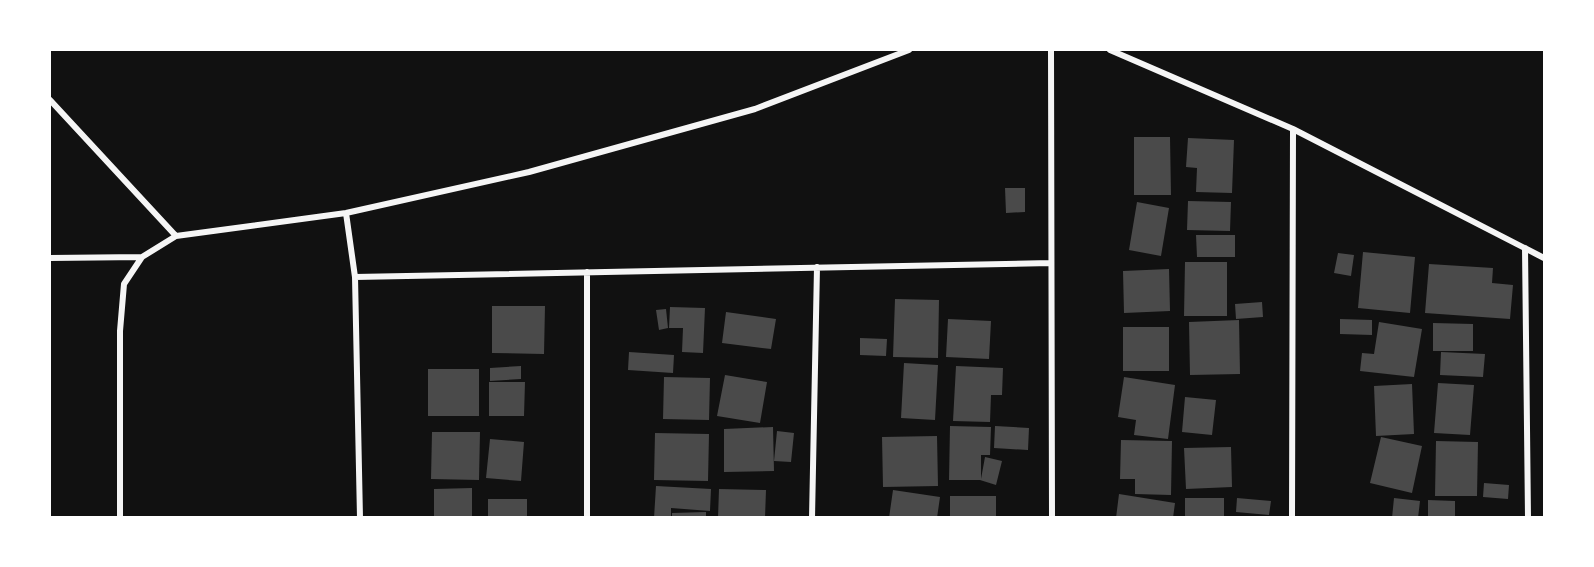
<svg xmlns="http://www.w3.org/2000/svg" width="1594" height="567" font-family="Jost,sans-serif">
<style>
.building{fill:#4a4a4a}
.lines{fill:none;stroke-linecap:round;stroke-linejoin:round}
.minor{stroke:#f5f5f5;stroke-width:6}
</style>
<rect width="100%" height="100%" fill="#111"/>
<path class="building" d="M1134,137h36l1,58h-37z
M1188,138l46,2 -2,53 -36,-1 1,-24 -11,-1z
M1005,188h20v24l-19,1z
M1188,201l43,1 -1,29 -43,-1z
M1137,202l32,6 -8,48 -32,-6z
M1196,235h39v22h-38z
M1363,252l52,5 -5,56 -52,-5z
M1338,253l16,2 -3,21 -17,-3z
M1185,262h42v54h-43z
M1429,264l64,4 -1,15 21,2 -3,34 -85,-6z
M1169,269l1,42 -46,2 -1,-42z
M895,299l44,1 -1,58 -45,-1z
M1262,302l1,15 -27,2 -1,-15z
M492,306h53l-1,48 -52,-1z
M670,307l35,1 -2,45 -21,-1 1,-24h-14z
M666,309l2,19 -9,2 -3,-20z
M726,312l50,7 -5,30 -49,-6z
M948,319l43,2 -2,38 -43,-2z
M1340,319l32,1v15l-32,-1z
M1239,320l1,54 -50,1 -1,-53z
M1379,322l43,7 -8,48 -54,-6 2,-18 12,1z
M1433,323l40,1v27h-40z
M1123,327h46v44h-46z
M860,338l27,1 -1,17 -26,-1z
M629,352l45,3 -1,18 -45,-3z
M1441,352l44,2 -2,23 -43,-2z
M904,363l34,2 -3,55 -34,-2z
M521,366v13l-31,2v-13z
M956,366l47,2 -1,27h-11l-1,27 -37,-1z
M428,369h51v47h-51z
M725,375l42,7 -7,41 -43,-7z
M664,377l46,1 -1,42 -46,-1z
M1124,377l51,8 -7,54 -34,-4 2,-15 -18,-3z
M489,382h36l-1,34h-35z
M1438,383l36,2 -4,50 -36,-2z
M1412,384l2,50 -38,2 -2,-50z
M1185,397l31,3 -4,35 -30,-3z
M950,426l41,1 -1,28h-9v24l4,-22 17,4 -6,24 -16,-5h-31z
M995,426l34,2 -1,22 -34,-2z
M773,427l1,44 -50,1v-43z
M777,431l17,2 -3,29 -17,-1z
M432,432h48l-1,48 -48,-1z
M655,433l54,1 -1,47 -54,-1z
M937,436l1,50 -55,1 -1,-50z
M1381,437l41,9 -10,47 -42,-10z
M490,439l34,3 -3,39 -35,-3z
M1121,440l51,1 -1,54 -36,-1v-15h-15z
M1436,441l42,1 -1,54h-42z
M1231,447l1,40 -46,2 -2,-41z
M1484,483l25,2 -1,14 -25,-2z
M656,486l55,3 -1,22 -39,-3v10h-17z
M472,488v30h-38v-29z
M719,489l47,1 -1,28h-47z
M893,490l47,7 -3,21h-48z
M1119,494l56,9 -2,15h-57z
M950,496h46v22h-46z
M1185,498h39v20h-39z
M1237,498l34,3 -2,14 -33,-3z
M1394,498l26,3 -2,17h-26z
M488,499h39v19h-39z
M1428,500l27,1v17h-27z
M706,512v6h-34v-5z"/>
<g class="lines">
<path class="minor" d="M1051,50l1,468
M1110,50l183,79 251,129
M50,100l126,136
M346,213l9,64 5,241
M1525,248l3,270
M50,258l92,-1
M587,272v246
M355,277l696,-14
M120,518v-187l4,-47 18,-27 34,-21 170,-23 183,-41 226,-63 154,-59
M812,518l5,-251
M1292,518l1,-389"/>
</g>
<rect width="1594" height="567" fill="none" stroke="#ffffff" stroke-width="102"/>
</svg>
